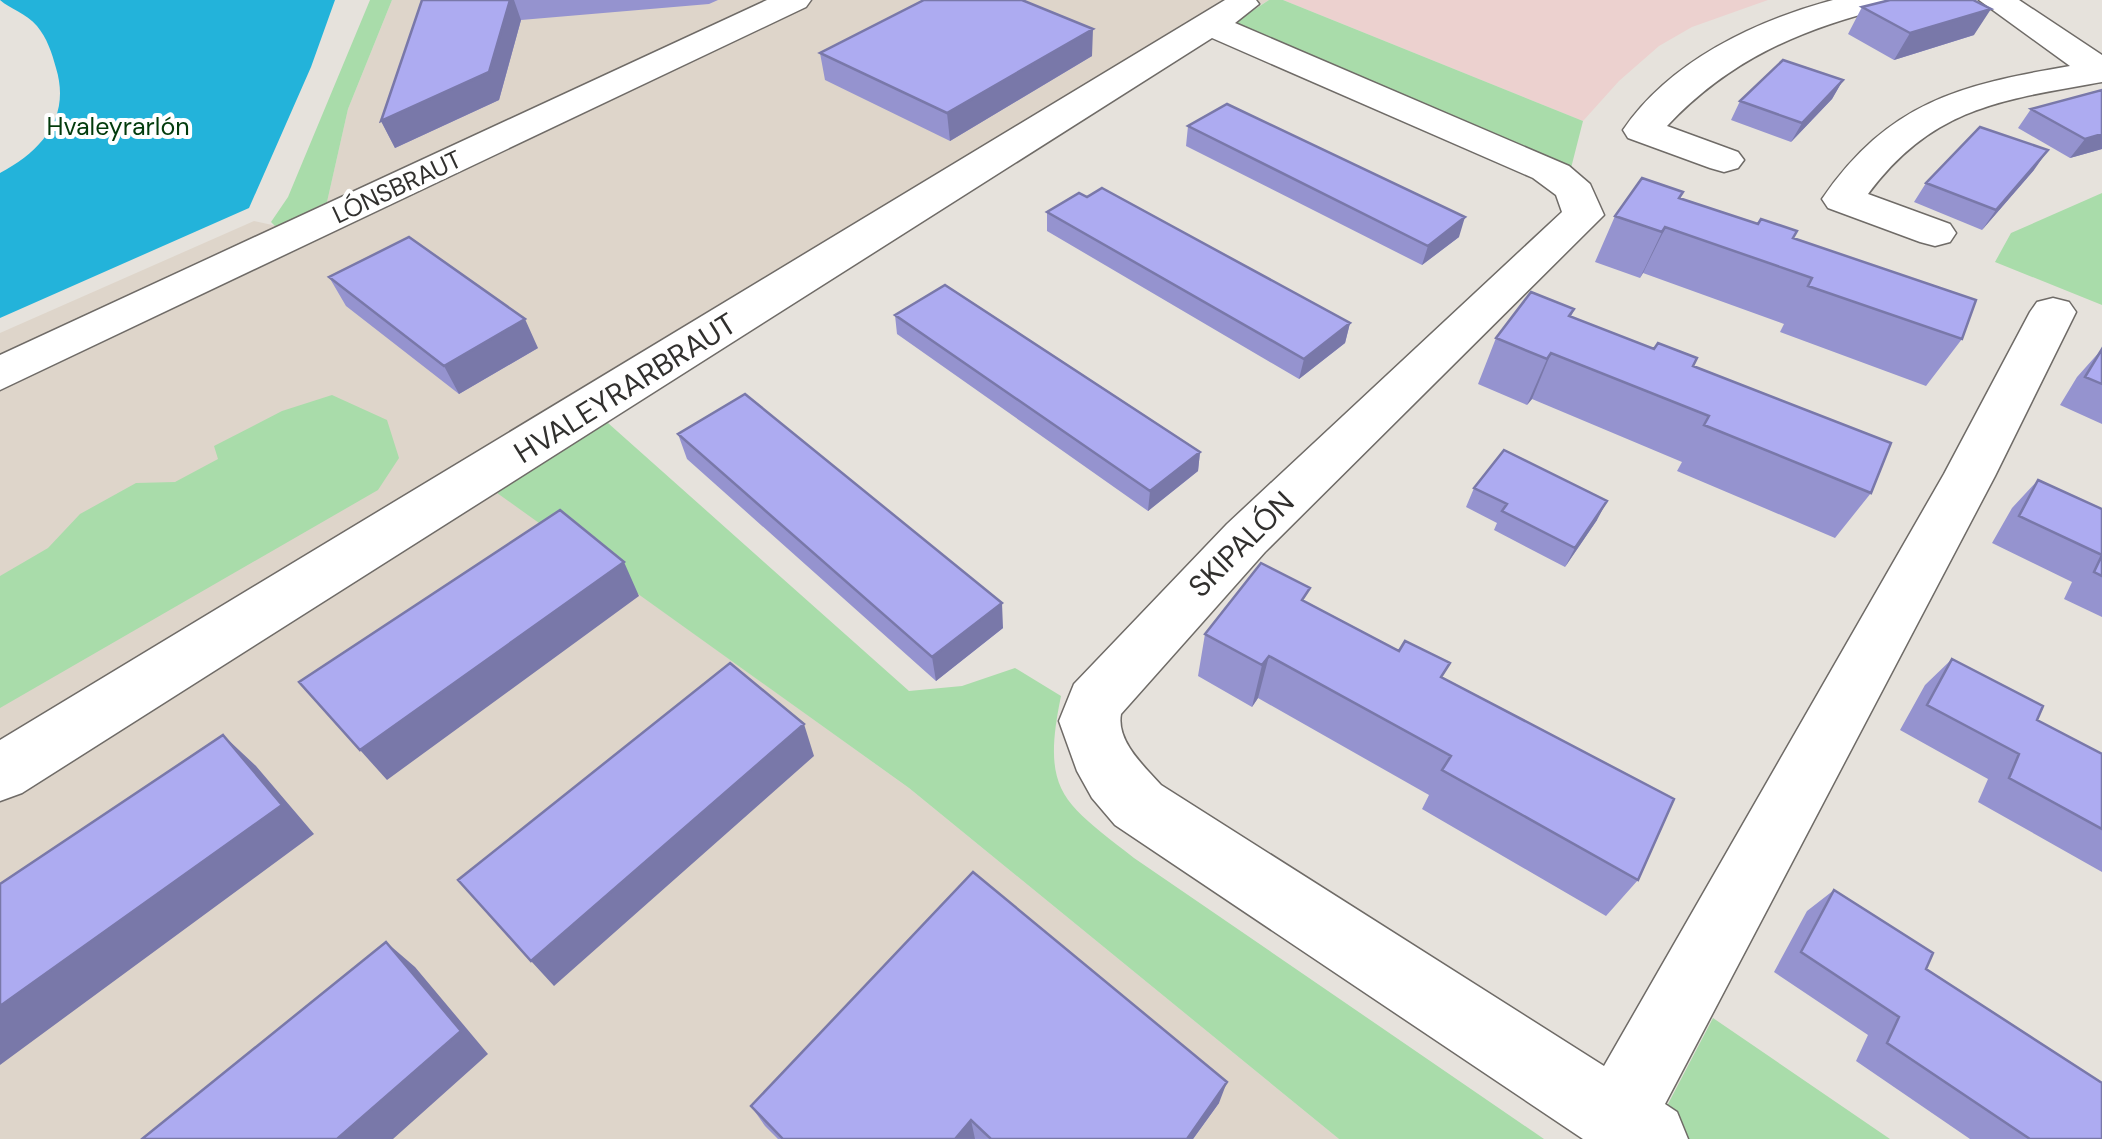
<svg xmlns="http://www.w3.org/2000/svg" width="2102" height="1139" font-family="'DM Sans',sans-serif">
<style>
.commercial{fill:#ecd1cf}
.built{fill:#ded5ca}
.green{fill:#a9dcaa}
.water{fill:#23b3da}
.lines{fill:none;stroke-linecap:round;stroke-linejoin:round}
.minor-casing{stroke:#6f6b67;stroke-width:3}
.minor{fill:#fff;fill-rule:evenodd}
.wall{fill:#9593cf}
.shaded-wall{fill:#7978a9}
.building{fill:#adabf1;stroke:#7978a9;stroke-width:2.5}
.labels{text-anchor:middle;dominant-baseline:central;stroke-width:8;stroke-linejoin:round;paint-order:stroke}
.far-park-label{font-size:25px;fill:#023b0c;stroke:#fff}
.far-street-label{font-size:25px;fill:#31302e;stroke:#fff}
.street-label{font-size:30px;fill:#31302e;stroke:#fff}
</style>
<rect width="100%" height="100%" fill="#e6e2dc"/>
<path class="commercial" d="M1283,0h485l-76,27 -33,19 -40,35 -36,40z"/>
<path class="built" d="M392,0h877l-796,475 436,313 430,351h-1339v-806l254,-112 23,5 50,-24 21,-93z"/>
<path class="green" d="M370,0h22l-44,109 -21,93 -51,25 -5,-5 17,-25z
M1269,0h14l300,121 -13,51 -353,-138z
M2102,193v112l-107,-43 16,-29z
M332,395l55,25 12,38 -21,32 -378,218v-132l48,-28 32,-34 56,-31 39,-1 43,-23 -4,-13 68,-35z
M590,407l319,284 53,-5 53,-18 46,28c-20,97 2,106 73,162l410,281h-205l-430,-351 -437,-313z
M1713,1018l177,121h-214l-19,-14z"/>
<path class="water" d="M0,0h335l-24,67 -62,141 -249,110v-145c42,-22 71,-56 56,-105 -4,-15 -9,-30 -19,-42 -11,-13 -27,-17 -37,-26z"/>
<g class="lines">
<defs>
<path id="minor" d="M767,0h44l-5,7 -806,383v-35z
M1225,0h31l3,4 -24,19 334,143 21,18 14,31 -339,337 -144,162c-5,27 23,52 40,71l443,281 340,-592 86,-162 7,-10 16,-4 16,4 7,10 -81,164 -330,628 12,8 11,27h-105l-468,-314 -23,-27 -15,-27 -18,-50 15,-37 153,-160 335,-312 -6,-17 -23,-17 -321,-140 -1190,755 -22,8v-61z
M1833,0h61l-5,7c-88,22 -159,52 -222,119l71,26 6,8 -6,8 -14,4 -14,-4 -82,-30 -5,-8c47,-69 132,-109 210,-130z
M1979,0h40l83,55v27c-101,18 -169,25 -234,112l82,30 6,9 -6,9 -15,4 -15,-4 -92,-34 -6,-9c67,-97 137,-114 248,-133z"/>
</defs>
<use href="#minor" class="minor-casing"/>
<use href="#minor" class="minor"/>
</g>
<path class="wall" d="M422,0h296l-9,4 -188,16 -22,80 -104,48 -14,-27z
M1862,7l112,28 -80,25 -46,-26z
M820,53l272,3 -142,85 -125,-61z
M1843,80l-11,19 -41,43 -60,-22 9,-19z
M2031,109l71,40 -32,9 -52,-30z
M1188,126l271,111 -37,28 -236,-119z
M2034,170l-52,60 -68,-28 12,-19z
M1683,192l-3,6 113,40 169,101 -36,47 -146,-54 4,-8 -141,-51 -3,5 -45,-16 20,-46z
M1047,212l303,111 -5,20 -46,36 -252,-148z
M329,277l209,71 -79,46 -113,-88z
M1574,309l-3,8 122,49 178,127 -36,45 -158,-67 5,-9 -150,-63 -5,6 -49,-21 18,-46z
M895,315l305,137 -2,19 -50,40 -251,-177z
M2102,349v75l-42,-19 17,-28z
M678,434l325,194 -67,53 -249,-222z
M2038,480l64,29v108l-38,-18 8,-17 -80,-39 20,-35z
M1474,488l123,32 -32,47 -71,-37 3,-7 -31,-16z
M1306,602l137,76 195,202 -32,36 -184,-107 7,-14 -171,-97 -6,9 -54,-31 7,-42z
M1952,659l85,61 65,34v118l-124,-70 10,-23 -88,-49 25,-45z
M1834,890l92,79 176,170h-132l-114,-78 12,-26 -94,-63 33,-61z
M1219,1103l-26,36h-415l-13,-13 -14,-20z"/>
<path class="shaded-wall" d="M510,0h4l7,20 -22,80 -104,48 -14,-27z
M1991,9l-17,26 -80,25 16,-27z
M1093,29l-1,27 -142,85 -3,-28z
M1843,80l-11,19 -41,43 11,-19z
M2102,134v15l-32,9 15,-19z
M2048,150l-14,20 -52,60 14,-20z
M1683,192l-40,81 -3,5 22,-46z
M1465,217l-6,20 -37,28 6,-19z
M525,319l13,29 -79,46 -15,-28z
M1350,323l-5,20 -46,36 5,-20z
M1551,353l-19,46 -5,6 20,-46z
M1200,452l-2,19 -50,40 2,-20z
M1607,501l-10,19 -32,47 10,-19z
M624,562l15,34 -252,184 -27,-30z
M1002,603l1,25 -67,53 -4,-24z
M1269,656l-11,42 -6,9 10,-42z
M804,724l10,32 -260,230 -23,-25z
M223,735l33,31 58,68 -314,231v-59z
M386,942l29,25 73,87 -95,85h-56z
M1227,1082l-8,21 -26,36h-6z
M971,1120l4,19h-20z"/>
<path class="building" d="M422,0h88l-21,72 -108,49z
M924,0h98l71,29 -146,84 -127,-60z
M1890,0h83l18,9 -81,24 -48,-26z
M1783,60l60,20 -41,43 -62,-22z
M2102,90v44l-17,5 -54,-30z
M1227,104l238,113 -37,29 -240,-120z
M1980,127l68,23 -52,60 -70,-27z
M1642,178l41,14 -4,6 79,26 3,-5 36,12 -4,7 183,62 -14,39 -154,-53 4,-8 -147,-51 -3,5 -47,-16z
M1102,188l248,135 -46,36 -257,-147 32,-19 8,4z
M409,237l116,82 -81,47 -115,-89z
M945,285l255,167 -50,39 -255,-176z
M1531,292l43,17 -5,7 85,33 4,-6 39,15 -4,8 198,77 -20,50 -167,-68 5,-9 -158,-63 -4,6 -51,-21z
M2102,349v35l-17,-7z
M745,394l257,209 -70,54 -254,-223z
M1504,450l103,51 -32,47 -73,-37 5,-7 -33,-16z
M2038,480l64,29v67l-8,-4 8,-17 -83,-39z
M560,510l64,52 -264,188 -61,-68z
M1261,563l49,25 -8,12 97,51 6,-10 45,22 -9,14 233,122 -36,81 -196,-110 9,-14 -182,-100 -7,9 -57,-31z
M1952,659l91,47 -6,14 65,34v75l-93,-51 10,-24 -92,-49z
M730,663l74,61 -273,237 -73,-81z
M223,735l59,70 -282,201v-122z
M973,872l254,210 -40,57h-196l-20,-19 -16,19h-172l-32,-33z
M1834,890l99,63 -7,16 176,114v56h-72l-143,-96 12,-26 -98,-65z
M386,942l75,89 -124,108h-195z"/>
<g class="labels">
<g class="far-park-label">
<text x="118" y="126">Hvaleyrarlón</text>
</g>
<g class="far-street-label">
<text transform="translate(397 187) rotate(-25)">LÓNSBRAUT</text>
</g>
<g class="street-label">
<text transform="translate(625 388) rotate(-32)">HVALEYRARBRAUT</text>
<text transform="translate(1241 544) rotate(-45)">SKIPALÓN</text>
</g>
</g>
</svg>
